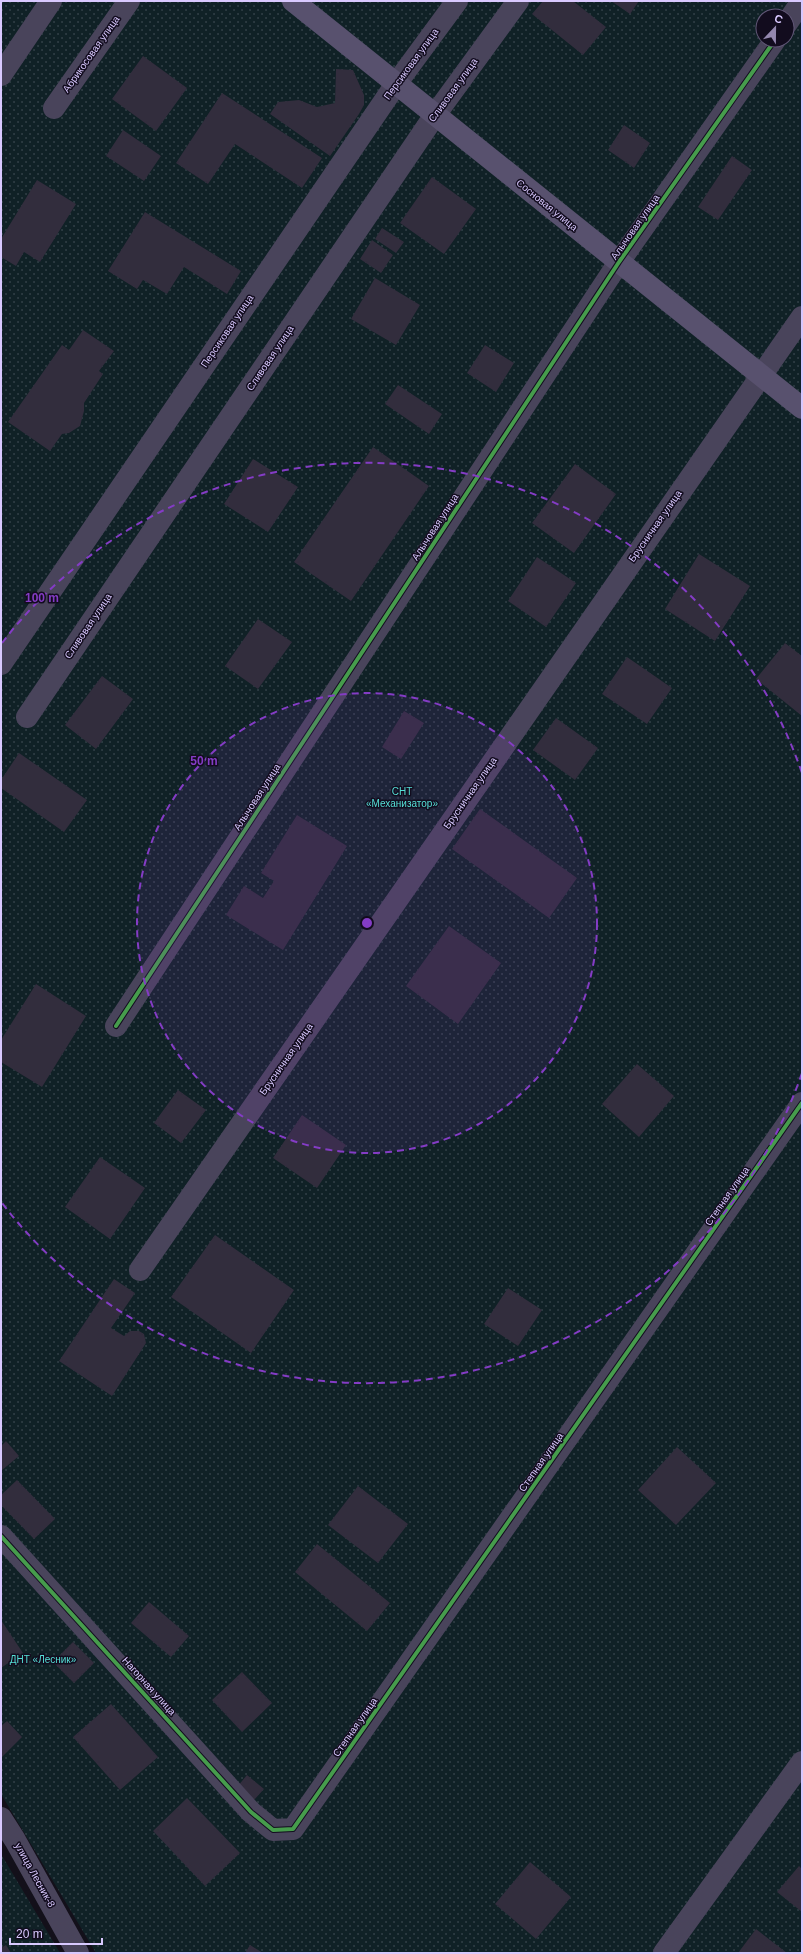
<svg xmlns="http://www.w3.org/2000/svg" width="803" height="1954" font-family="Arial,sans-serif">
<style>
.green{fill:url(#green-dots);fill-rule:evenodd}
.building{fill:#322d3d}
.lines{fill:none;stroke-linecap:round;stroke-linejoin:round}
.street{stroke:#49445b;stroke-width:22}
.secondary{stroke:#58516e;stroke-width:22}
.cycleway-casing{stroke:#120c1e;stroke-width:6}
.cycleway{stroke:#469c4c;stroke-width:4}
.ring{fill:none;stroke:#843cc5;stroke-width:2;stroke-dasharray:7 5}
.labels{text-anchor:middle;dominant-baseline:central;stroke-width:3;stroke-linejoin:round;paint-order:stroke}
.street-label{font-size:10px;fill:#d9c9ff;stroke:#120c1e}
.park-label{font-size:10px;fill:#55dfd6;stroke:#120c1e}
.centre{fill:#843cc5;stroke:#120c1e;stroke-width:2}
.ring-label{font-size:12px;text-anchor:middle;font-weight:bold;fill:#843cc5;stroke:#120c1e;stroke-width:3;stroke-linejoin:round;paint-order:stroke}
</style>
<defs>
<pattern id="green-dots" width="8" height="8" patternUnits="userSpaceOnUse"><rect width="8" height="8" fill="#102126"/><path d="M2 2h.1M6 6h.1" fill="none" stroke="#324047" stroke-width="1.8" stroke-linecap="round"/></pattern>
</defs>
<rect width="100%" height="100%" fill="#13101a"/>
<path class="green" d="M1,1h801v1952h-706l-95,-159zM763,16h24v24h-24z
M1,1854l59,99h-59z"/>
<path class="building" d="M543,1h30l33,26 -23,28 -51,-41z
M611,1h28l-9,13z
M143,56l44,32 -31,43 -44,-32z
M336,69l17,1 11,25v10l-5,9 -29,42 -60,-42 8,-12 21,-2 18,7 18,-4z
M222,93l100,65 -20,30 -67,-44 -27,40 -32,-21z
M624,125l26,18 -16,25 -26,-18z
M123,130l38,26 -17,25 -38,-25z
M732,156l20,14 -34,50 -20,-13z
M432,177l44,32 -32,45 -44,-31z
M37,180l39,24 -36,58 -16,-10 -8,14 -15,-9v-18z
M145,212l96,59 -14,23 -43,-27 -17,27 -24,-14 -6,9 -29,-18z
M382,228l22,14 -8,11 -21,-14z
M372,240l21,15 -12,18 -21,-14z
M375,278l45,27 -24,40 -45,-26z
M83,330l31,21 -15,20 4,3 -19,29v8l-4,15 -11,7 -7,1 -12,17 -42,-29 54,-77 7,5z
M485,345l29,18 -18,29 -29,-19z
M398,385l44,29 -13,20 -44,-30z
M373,447l56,39 -78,115 -57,-39z
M253,459l45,28 -30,45 -44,-28z
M575,464l41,30 -42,59 -42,-30z
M699,554l51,32 -35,55 -50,-32z
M537,557l39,26 -30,44 -38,-26z
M258,619l34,23 -34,47 -33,-23z
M785,643l17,13v60l-46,-37z
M627,657l45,31 -25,36 -45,-30z
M102,676l31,23 -37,50 -31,-24z
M404,711l20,12 -23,36 -19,-12z
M556,718l42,30 -23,32 -42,-30z
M19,753l68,47 -23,32 -63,-44v-8z
M480,809l97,69 -28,40 -97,-69z
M297,815l50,31 -64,104 -57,-35 18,-29 19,12 11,-17 -13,-8z
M449,926l52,37 -43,61 -52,-38z
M36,984l50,32 -44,71 -41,-25v-22z
M637,1064l37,32 -35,41 -37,-33z
M178,1090l28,20 -25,33 -27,-20z
M302,1115l44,30 -29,43 -44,-30z
M100,1157l45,31 -35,51 -45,-32z
M215,1235l79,55 -43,63 -80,-56z
M114,1279l21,14 -24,35 13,8 6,-5h9l5,3 2,9 -34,53 -53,-35z
M508,1288l34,22 -24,36 -34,-22z
M6,1441l13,15 -18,15v-25z
M677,1447l39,36 -40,42 -38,-35z
M17,1480l38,39 -21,20 -33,-34v-10z
M358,1486l50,38 -30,39 -50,-38z
M317,1544l73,59 -23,28 -72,-59z
M149,1602l40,34 -18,21 -40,-34z
M1,1620l22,33 -22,15z
M73,1642l21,21 -20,20 -21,-21z
M242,1672l30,31 -30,29 -30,-32z
M111,1704l47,53 -38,33 -47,-53z
M7,1721l15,16 -21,21v-32z
M247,1775l17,14 -11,12 -16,-14z
M187,1798l53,55 -35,33 -52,-55z
M530,1862l41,35 -35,42 -41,-35z
M799,1866l3,3v43l-25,-20z
M756,1929l31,24h-49z
M6,1945l5,8h-10v-5z
M250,1945l13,8h-18z"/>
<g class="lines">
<path class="street" d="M787,23l15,-22
M1,75l50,-74
M54,108l75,-107
M1,664l395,-580 61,-83
M27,717l408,-602 83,-114
M116,1026l503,-764 156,-222
M140,1270l662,-953
M1,1536l250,276 22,18 20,-1 509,-726
M1,1818l14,22 63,113
M664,1953l138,-191"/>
<path class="secondary" d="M293,1l509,407"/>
<defs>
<path id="cycleway" d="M116,1026l503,-764 156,-222
M1,1536l250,276 22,18 20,-1 509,-726"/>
</defs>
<use href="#cycleway" class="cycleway-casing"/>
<use href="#cycleway" class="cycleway"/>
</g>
<circle cx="367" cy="923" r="230" fill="#843cc5" fill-opacity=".12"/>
<g class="ring">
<circle cx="367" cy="923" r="230"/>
<path d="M802 1073A460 460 0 0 1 2 1203M2 643A460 460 0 0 1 802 773"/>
</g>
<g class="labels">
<g class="street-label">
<text transform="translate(91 54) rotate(-55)">Абрикосовая улица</text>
<text transform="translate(411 64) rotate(-54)">Персиковая улица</text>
<text transform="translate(453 90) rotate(-54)">Сливовая улица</text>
<text transform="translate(547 205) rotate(39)">Сосновая улица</text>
<text transform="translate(635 227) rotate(-55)">Алычовая улица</text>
<text transform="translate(227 331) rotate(-56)">Персиковая улица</text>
<text transform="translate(270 358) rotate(-56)">Сливовая улица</text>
<text transform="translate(655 526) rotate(-55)">Брусничная улица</text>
<text transform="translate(435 527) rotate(-57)">Алычовая улица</text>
<text transform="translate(88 626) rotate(-56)">Сливовая улица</text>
<text transform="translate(470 793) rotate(-55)">Брусничная улица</text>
<text transform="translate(257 797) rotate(-57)">Алычовая улица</text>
<text transform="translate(286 1059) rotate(-55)">Брусничная улица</text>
<text transform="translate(727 1196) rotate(-55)">Степная улица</text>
<text transform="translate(541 1462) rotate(-55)">Степная улица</text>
<text transform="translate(149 1686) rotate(48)">Нагорная улица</text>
<text transform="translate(355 1727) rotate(-55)">Степная улица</text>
<text transform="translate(35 1875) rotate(61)">улица Лесник-8</text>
</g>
<g class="park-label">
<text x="402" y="791">СНТ<tspan x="402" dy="12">«Механизатор»</tspan></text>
<text x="43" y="1659">ДНТ «Лесник»</text>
</g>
</g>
<circle cx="367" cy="923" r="6" class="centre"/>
<g class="ring-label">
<text x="42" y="602">100 m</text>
<text x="204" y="765">50 m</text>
</g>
<rect width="803" height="1954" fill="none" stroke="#d9c9ff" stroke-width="4"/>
<g transform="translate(775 28) rotate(22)"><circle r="19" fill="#120c1e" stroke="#625878"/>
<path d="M0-3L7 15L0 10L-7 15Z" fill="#9488af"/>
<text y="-6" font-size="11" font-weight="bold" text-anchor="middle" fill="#d9c9ff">С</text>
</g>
<path d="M10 1938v6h92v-6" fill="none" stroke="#d9c9ff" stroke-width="2"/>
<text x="16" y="1938" font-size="12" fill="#d9c9ff" stroke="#120c1e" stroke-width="3" paint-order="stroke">20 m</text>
</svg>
